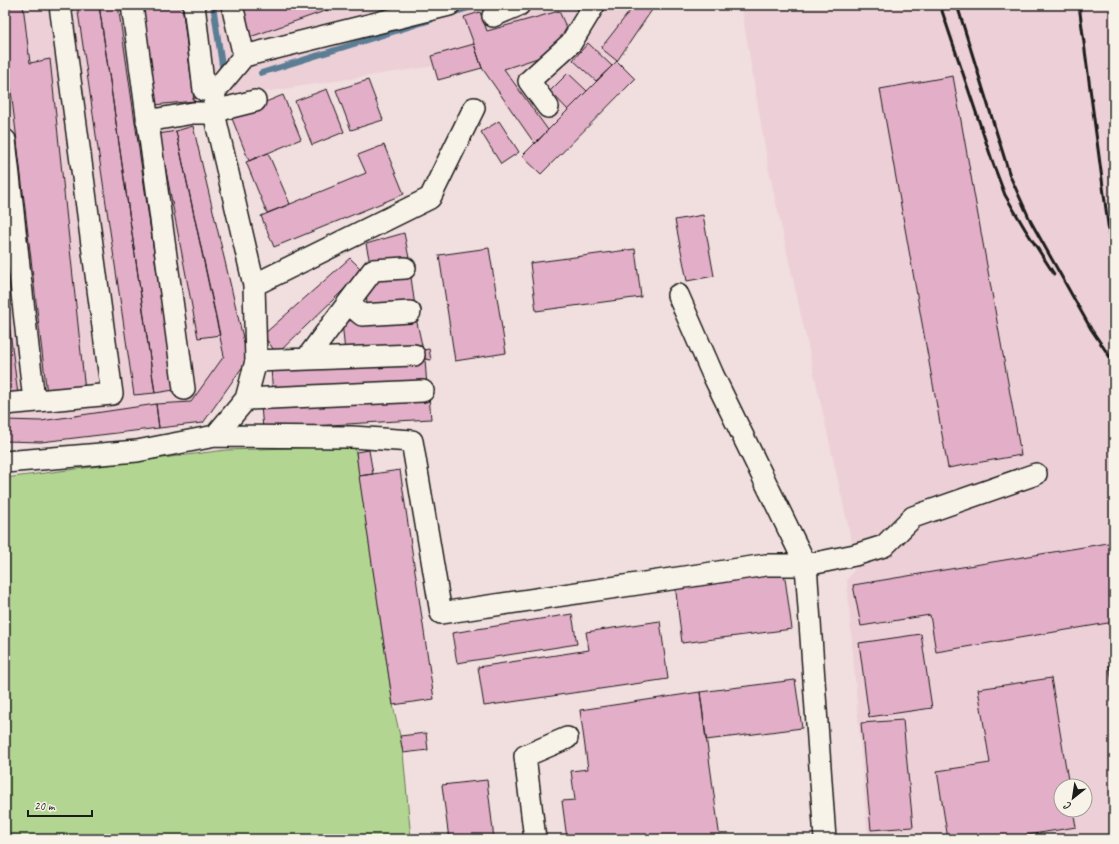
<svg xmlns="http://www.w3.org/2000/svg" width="1119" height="844" font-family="Caveat,sans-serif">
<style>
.built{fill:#edd0d7;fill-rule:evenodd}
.green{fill:#b2d691;stroke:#677956}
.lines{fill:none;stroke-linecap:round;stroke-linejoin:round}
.stream{stroke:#5c7e95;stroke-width:6}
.building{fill:#e3aec7;stroke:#1c1c1c}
.minor-casing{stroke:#1c1c1c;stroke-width:24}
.minor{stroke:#f7f3e8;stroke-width:21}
.rail{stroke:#1c1c1c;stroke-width:3}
</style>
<rect width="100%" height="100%" fill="#f1dede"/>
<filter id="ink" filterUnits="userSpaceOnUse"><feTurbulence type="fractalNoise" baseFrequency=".025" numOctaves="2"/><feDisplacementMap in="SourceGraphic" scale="8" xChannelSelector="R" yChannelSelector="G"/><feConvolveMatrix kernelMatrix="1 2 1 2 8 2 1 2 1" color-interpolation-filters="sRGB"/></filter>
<g filter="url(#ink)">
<path class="built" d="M5,5h649v2l-37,54 -82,83 -53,-76 -8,-24 -43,13 3,9 -210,32 -31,16v12l55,233 -45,64 -162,19 -36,-1z
M741,5h373v834h-246l-21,-259 10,-14 -88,-395zM1061,786h24v24h-24z"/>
<path class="green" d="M355,446l38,259 7,31 3,17 8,86h-406v-361l221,-28z"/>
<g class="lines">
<path class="stream" d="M213,5l10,67
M449,14l30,-9
M261,73l170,-53"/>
</g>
<path class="building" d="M5,5h18l7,58 20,-4 35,332 -38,3 -42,-354z
M77,5h22l56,388 -21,2z
M99,5h19l56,385 -19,3z
M142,5h40l12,96 -40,4z
M238,5h104l-92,32z
M633,5h21v2l-37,54 -16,-13 32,-41z
M559,11l8,18 -14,24 -49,16 44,61 -13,14 -53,-76 -8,-24 -10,-27 16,-5 7,19z
M588,43l24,23 -16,15 -23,-21z
M474,44l8,24 -44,12 -7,-24z
M617,61l18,18 -94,95 -19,-18z
M568,73l19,18 -19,19 -18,-19z
M953,76l68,379 -73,13 -68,-379z
M368,80l15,40 -32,10 -15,-40z
M327,89l17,43 -32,13 -17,-44z
M283,95l18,44 -52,22 -18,-45z
M193,98h12l1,7h-12z
M499,121l20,31 -18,12 -20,-32z
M193,126l55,233 -45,64 -44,5 -3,-24 35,-2 33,-46 -48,-225z
M176,131l44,204 -22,3 -39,-204z
M384,145l20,49 -130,53 -13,-31 105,-43 -8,-18z
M268,153l22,51 -23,9 -21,-51z
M703,215l11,61 -27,5 -12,-61z
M404,233l5,25 -39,5 -4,-19z
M489,248l17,105 -51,8 -16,-106z
M635,249l6,48 -105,14 -6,-48z
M350,258l13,13 -86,83 -14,-19z
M411,277l4,30 -48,1 -1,-26z
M5,291l13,104 -13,1z
M416,318l7,32 -78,3 -3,-32z
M429,349l2,11 -6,-1 -2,-9z
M425,359l2,28 -154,9 -2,-28z
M429,396l2,23 -168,10 -2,-23z
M156,404l3,24 -118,14 -36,-1v-21l36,1z
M369,450l4,24 -14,2 -3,-24z
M400,470l34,229 -41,6 -34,-229z
M1114,542v80l-178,30 -6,-37 -69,11 -8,-41z
M784,571l8,58 -110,14 -7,-59z
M572,614l5,30 -120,19 -5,-30z
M660,621l8,58 -184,27 -6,-39 111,-17 -3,-18z
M921,634l11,74 -63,9 -10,-74z
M1114,665v25l-5,-24z
M1051,678l18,108h-8v24h12l3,17 -73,12h-55l-11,-68 53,-8 -12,-74z
M795,680l7,48 -96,12 -6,-48z
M700,692l20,147h-153l-5,-38 13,-1 -4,-29 17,-2 -8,-59z
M903,720l10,107 -42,3 -10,-107z
M426,733l2,17 -25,3 -3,-17z
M487,780l7,59h-45l-7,-54z"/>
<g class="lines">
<defs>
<path id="minor" d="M132,5l52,384
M194,5l10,85 11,1
M493,16l26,-11
M244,56l205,-51
M548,107l-19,-26 42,-38 23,-38
M147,121l46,-8h21l13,-5 28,-7
M5,140l29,261
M254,285l176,-87 44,-90
M678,295l35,80 93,190 19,274
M348,303l25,-33 32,-2
M307,358l41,-55 14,12 48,-3
M256,361l158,-6
M246,399l177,-8
M5,404l107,-10 -52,-389
M215,436l31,-37 10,-38 -2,-76 -40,-172 1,-22 29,-35 -12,-51
M5,462l132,-11 78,-15 137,1 60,4 29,172 325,-48h40l49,-10 29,-9 29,-29 123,-43
M535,839l-10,-83 42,-18"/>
</defs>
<use href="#minor" class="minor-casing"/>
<use href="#minor" class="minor"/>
<path class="rail" d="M940,5l54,161 11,29 20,34 29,45
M957,5l53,171 21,46 60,107 23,34
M1079,5l35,265"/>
</g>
</g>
<rect width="1119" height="844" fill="none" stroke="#f7f3e8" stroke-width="20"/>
<rect x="10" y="10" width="1099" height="824" fill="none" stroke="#1c1c1c" stroke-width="1.5" filter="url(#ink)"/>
<g transform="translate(1073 798) rotate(210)"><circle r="19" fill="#f7f3e8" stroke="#9f9d96"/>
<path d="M0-3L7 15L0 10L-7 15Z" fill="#1c1c1c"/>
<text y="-6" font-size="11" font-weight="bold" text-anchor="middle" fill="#1c1c1c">С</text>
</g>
<path d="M28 810v6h64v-6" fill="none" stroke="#1c1c1c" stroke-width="2"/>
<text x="34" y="810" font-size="12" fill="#1c1c1c" stroke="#f7f3e8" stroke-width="3" paint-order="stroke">20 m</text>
</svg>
